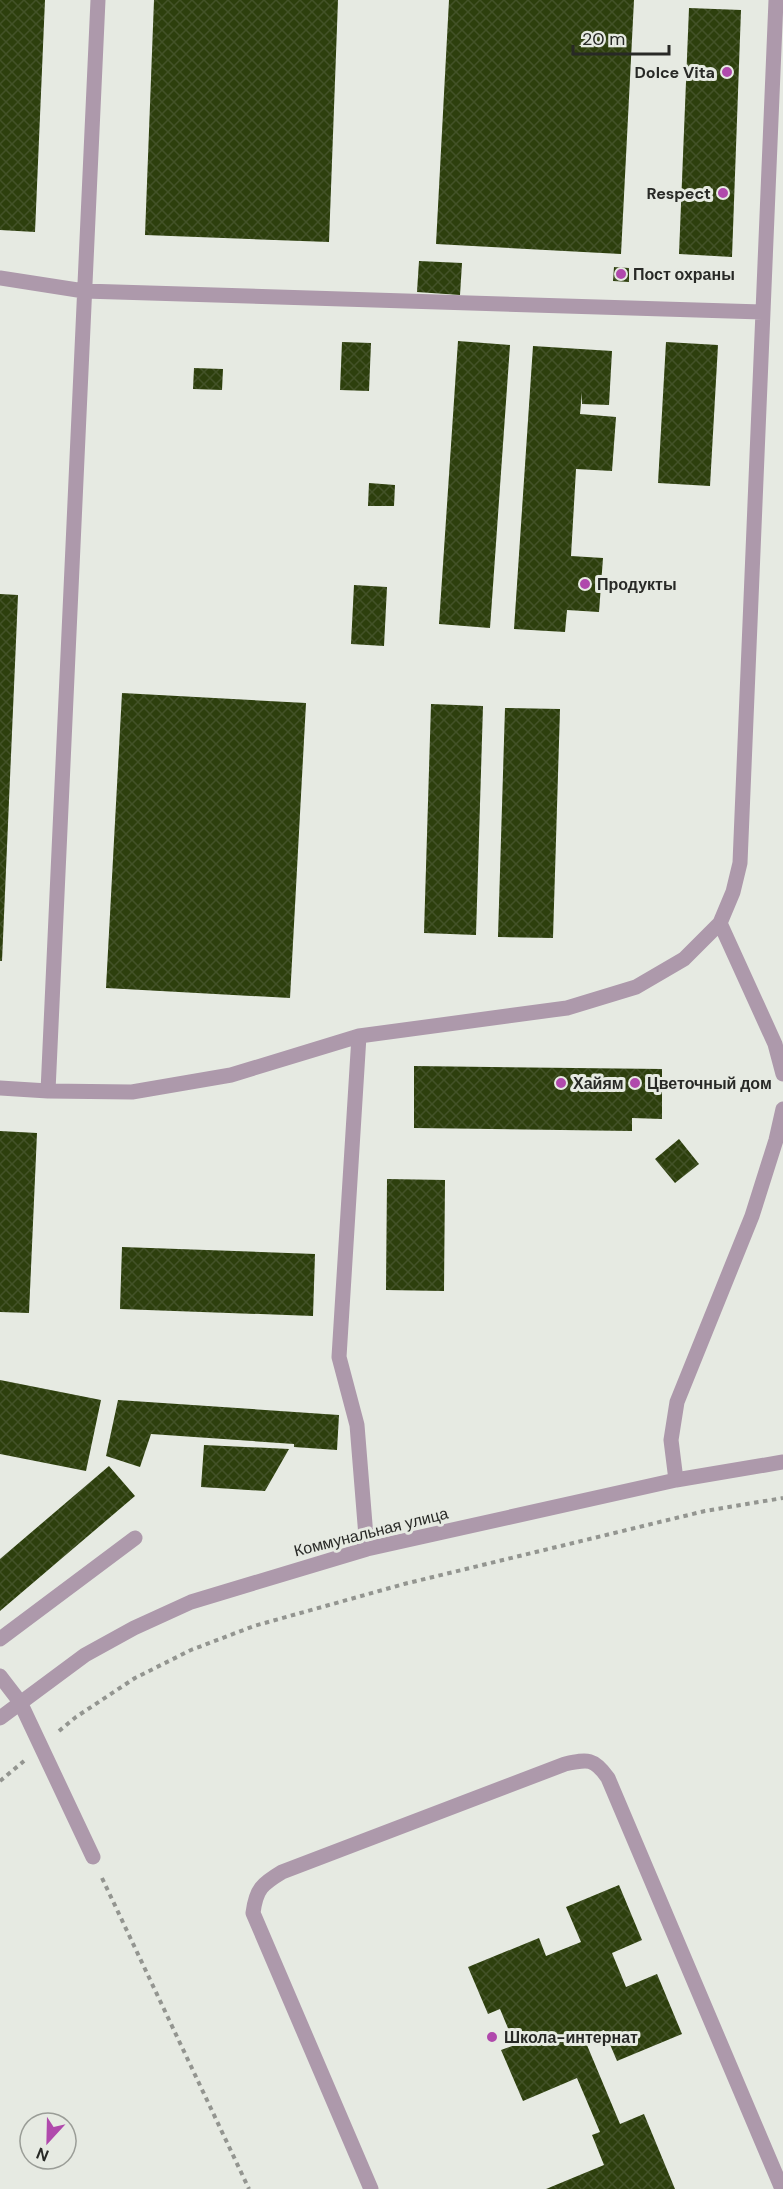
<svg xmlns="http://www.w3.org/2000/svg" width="783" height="2189" font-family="'DM Sans',sans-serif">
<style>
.building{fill:url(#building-cross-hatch)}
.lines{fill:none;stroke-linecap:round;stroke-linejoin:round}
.path{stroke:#939590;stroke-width:4;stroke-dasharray:4.5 4.5;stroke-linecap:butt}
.minor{stroke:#ad99ab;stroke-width:15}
.poi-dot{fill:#b049ac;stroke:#e6eae2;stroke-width:2}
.labels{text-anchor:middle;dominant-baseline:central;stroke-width:6;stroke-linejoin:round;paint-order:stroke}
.poi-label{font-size:16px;font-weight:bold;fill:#282926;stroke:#e6eae2;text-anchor:start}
.street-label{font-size:16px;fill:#282926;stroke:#e6eae2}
</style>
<defs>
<pattern id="building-cross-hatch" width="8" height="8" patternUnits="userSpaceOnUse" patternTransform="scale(1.5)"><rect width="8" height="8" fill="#2d3f0d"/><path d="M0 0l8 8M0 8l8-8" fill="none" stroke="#435228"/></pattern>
</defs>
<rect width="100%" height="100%" fill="#e6eae2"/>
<path class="building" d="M0,0h45l-10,232 -35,-2z
M154,0h184l-9,242 -184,-7z
M449,0h185l-13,254 -185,-10z
M689,8l52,2 -9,247 -53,-3z
M419,261l43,2 -2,32 -43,-3z
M614,267l15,1v14l-16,-1z
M458,341l52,4 -20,283 -51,-4z
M342,342l29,1 -2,48 -29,-1z
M666,342l52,3 -8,141 -52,-3z
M533,346l79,5 -3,54 -27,-1v-12l-2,22 36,3 -4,54 -36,-2 -5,87 32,2 -4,54 -32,-2 -2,22 -51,-3z
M194,368l29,1 -1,21 -29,-1z
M369,483l26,2 -1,21h-26z
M354,585l33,2 -3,59 -33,-2z
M0,594l18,1 -16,366h-2z
M122,693l184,10 -16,295 -184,-10z
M431,704l52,2 -7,229 -52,-2z
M505,708l55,1 -7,229 -55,-1z
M414,1066l248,3v50l-30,-1v13l-218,-3z
M0,1131l37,2 -8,180 -29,-1z
M679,1139l20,25 -24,19 -20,-24z
M387,1179l58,1 -1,111 -58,-1z
M122,1247l193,7 -2,62 -193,-7z
M0,1380l101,20 -15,71 -86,-17z
M118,1400l221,15 -2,35 -43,-3v-3l-143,-10 -11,33 -34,-11z
M204,1445l85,4 -24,42 -64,-4z
M109,1466l26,30 -135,115v-52z
M619,1885l23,55 -30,13 14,34 31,-13 25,60 -65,27 -13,-31 -20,8 36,86 24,-10 31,75h-129l58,-24 -12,-30 8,-3 -23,-54 -54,23 -22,-51 14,-5 -15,-36 -12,5 -20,-47 71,-29 7,18 35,-14 -15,-35z"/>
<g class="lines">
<path class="path" d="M59,1731l17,-14 59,-39 56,-28 63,-24 150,-42 301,-73 78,-13
M0,1781l24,-20
M102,1878l147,311"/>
<path class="minor" d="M98,0l-50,1091 84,1 99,-17 128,-39 208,-28 69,-21 48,-28 36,-36 13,-31 7,-29 36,-863
M0,278l84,13 678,21
M720,923l55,121 8,30
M359,1036l-20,321 18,68 10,124
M0,1088l48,3
M676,1480l-5,-40 6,-38 75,-186 24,-76 7,-31
M0,1639l135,-101
M0,1676l20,26 73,155
M0,1718l85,-63 49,-27 57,-26 176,-53 309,-69 107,-18
M371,2189l-118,-276c3,-24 9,-29 29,-41l283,-108c23,-5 29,-6 43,14l174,411"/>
</g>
<g class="poi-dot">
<circle cx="727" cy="72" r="6"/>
<circle cx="723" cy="193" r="6"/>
<circle cx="621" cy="274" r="6"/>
<circle cx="585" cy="584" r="6"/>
<circle cx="561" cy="1083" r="6"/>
<circle cx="635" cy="1083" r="6"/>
<circle cx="492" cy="2037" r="6"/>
</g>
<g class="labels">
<g class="poi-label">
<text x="715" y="72" text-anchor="end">Dolce Vita</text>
<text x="711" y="193" text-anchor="end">Respect</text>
<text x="633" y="274">Пост охраны</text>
<text x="597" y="584">Продукты</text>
<text x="573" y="1083">Хайям</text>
<text x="647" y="1083">Цветочный дом</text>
<text x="504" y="2037">Школа-интернат</text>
</g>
<g class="street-label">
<text transform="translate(371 1532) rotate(-14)">Коммунальная улица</text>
</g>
</g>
<g transform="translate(48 2141) rotate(202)"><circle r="28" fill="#e6eae2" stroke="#9a9d97" stroke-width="1.5"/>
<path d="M0-4.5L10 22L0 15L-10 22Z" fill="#b049ac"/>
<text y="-9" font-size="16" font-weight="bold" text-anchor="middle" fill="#282926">N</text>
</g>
<path d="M573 45v9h96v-9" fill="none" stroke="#282926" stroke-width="3"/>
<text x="582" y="45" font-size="18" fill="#282926" stroke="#e6eae2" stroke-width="4.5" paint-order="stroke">20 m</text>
</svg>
